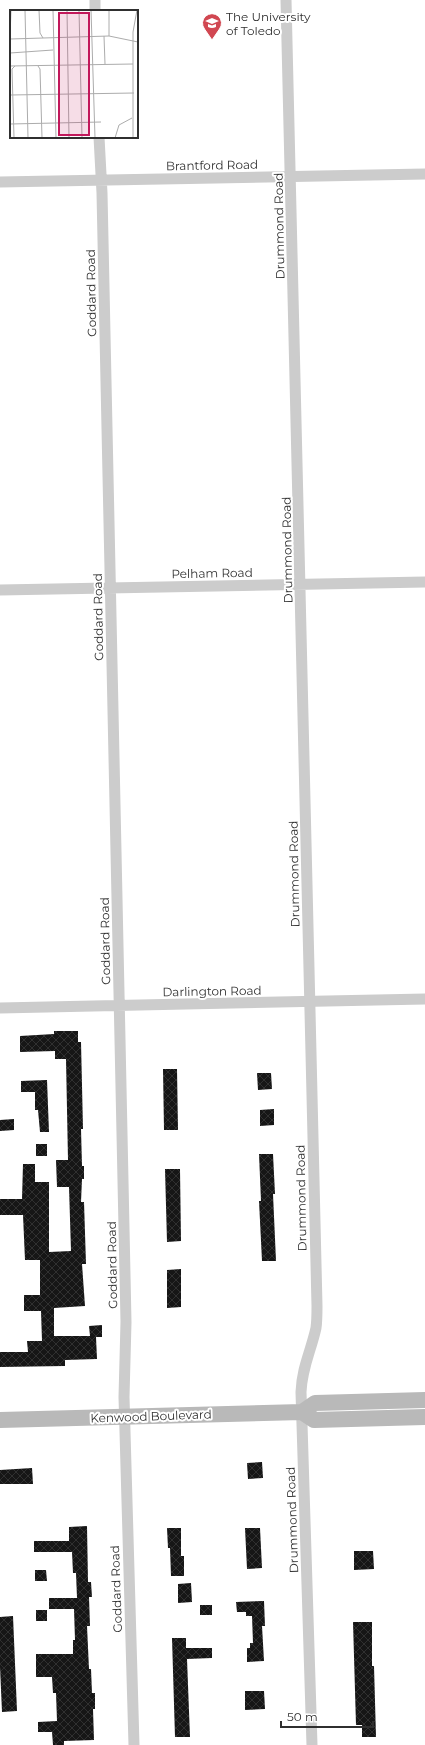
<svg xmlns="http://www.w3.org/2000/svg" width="425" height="1745" font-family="Montserrat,sans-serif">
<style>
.building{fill:url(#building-cross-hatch)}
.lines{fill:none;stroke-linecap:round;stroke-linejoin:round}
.street{stroke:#ccc;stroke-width:11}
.secondary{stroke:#b9b9b9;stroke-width:16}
.labels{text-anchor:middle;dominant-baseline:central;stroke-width:4;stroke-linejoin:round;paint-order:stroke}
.poi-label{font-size:12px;fill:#2f2f2f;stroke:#fff;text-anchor:start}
.street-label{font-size:12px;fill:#2f2f2f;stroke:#fff}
.inset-road{fill:none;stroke:#acacac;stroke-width:1}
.view{fill:#c2185b;fill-opacity:0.15;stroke:#c2185b;stroke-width:2}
.inset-edge{fill:none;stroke:#2f2f2f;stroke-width:2}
</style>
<defs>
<pattern id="building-cross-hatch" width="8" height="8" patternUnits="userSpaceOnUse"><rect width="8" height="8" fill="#161616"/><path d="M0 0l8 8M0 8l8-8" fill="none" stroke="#303030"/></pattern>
</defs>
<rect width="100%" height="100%" fill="#fff"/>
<path class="building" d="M54,1031h24v11h3l2,87h-2l1,37h2v13h-2l-1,23h3l2,62h-4l3,42 -31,2v28h36l-1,-10 13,-1v12h-6l1,22 -32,1v6l-65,1v-15h28l-1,-11h15l-1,-30h-17v-16h16v-35h-15l-2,-45h-23v-16h22l1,-35h12v18h14v70l22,-1 -2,-64h-12l-1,-27h12l-2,-101h-11v-8l-35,1v-16l34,-2z
M163,1069h14l1,61h-14z
M257,1073h14l1,16 -14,1z
M47,1080l2,52h-9l-2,-22h-3v-18h-14v-11z
M274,1109v16l-14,1v-16z
M14,1119v11l-14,1v-11z
M36,1144h11v12h-11z
M259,1154h14l2,40h-2l3,67h-14l-3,-60h2z
M165,1169h15l1,72 -14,1z
M181,1269v38l-14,1v-38z
M262,1462l1,16 -15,1 -1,-16z
M32,1468l1,16h-33v-14z
M87,1526l1,56h3l1,15h-3l1,29h-3l2,43h2l1,24h3v16h-2l1,31 -30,1v4h-11l-1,-13h-14v-10l19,-1 -1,-28h-3l-1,-16h-16v-23h37v-14h2l-1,-31h-25v-11h28l-1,-25h-3l-1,-21h-38v-11h35v-14z
M167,1528h14v28h3v20h-13l-1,-28h-2z
M245,1528h15l2,40 -15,1z
M354,1551h19l1,18 -20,1z
M35,1570h11l1,11h-12z
M191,1583l1,19 -14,1v-19z
M264,1601l1,25h-3l2,35 -17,1v-14h3v-5h3l-1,-27h-6v-4h-9l-1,-10z
M200,1605h12v10h-12z
M36,1610h11v11h-11z
M13,1616l4,95 -15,1 -2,-45v-50z
M353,1622h19v44h2l2,71h-14v-12h-6z
M172,1638h14v10h26v10l-25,1 3,78h-15z
M245,1691h19l1,18 -20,1z"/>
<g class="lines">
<path class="street" d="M95,0v11
M286,0l31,1306c0,8 0,15 -1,22 -5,23 -14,39 -15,64l11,353
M99,137l3,56 24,1129 -2,75 10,348
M0,182l425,-8
M0,590l425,-8
M0,1008l425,-9"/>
<path class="secondary" d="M302,1412l12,8 111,-3
M0,1420l302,-8 13,-9 110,-3"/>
</g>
<defs>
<symbol id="university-pin" viewBox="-11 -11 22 30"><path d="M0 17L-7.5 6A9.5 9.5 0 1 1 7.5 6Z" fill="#d14751" stroke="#fff"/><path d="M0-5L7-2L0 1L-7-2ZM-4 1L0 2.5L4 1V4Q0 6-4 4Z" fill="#fff"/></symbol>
</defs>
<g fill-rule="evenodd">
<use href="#university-pin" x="201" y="12" width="22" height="30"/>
</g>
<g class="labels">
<g class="poi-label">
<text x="226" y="16">The University<tspan x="226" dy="14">of Toledo</tspan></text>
</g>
<g class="street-label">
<text transform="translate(212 165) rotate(-1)">Brantford Road</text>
<text transform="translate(279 226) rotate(-91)">Drummond Road</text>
<text transform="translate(91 293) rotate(-91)">Goddard Road</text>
<text transform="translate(287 550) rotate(-91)">Drummond Road</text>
<text transform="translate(212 573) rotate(-1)">Pelham Road</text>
<text transform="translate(98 617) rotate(-91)">Goddard Road</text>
<text transform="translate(294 874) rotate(-91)">Drummond Road</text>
<text transform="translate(105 941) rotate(-91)">Goddard Road</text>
<text transform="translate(212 991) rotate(-1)">Darlington Road</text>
<text transform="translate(301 1198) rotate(-91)">Drummond Road</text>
<text transform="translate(112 1265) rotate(-91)">Goddard Road</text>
<text transform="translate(151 1416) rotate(-2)">Kenwood Boulevard</text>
<text transform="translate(292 1520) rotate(-92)">Drummond Road</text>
<text transform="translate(116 1589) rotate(-92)">Goddard Road</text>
</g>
</g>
<g transform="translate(10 10)">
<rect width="128" height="128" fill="#fff"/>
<path d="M127,33h1v95h-1z" fill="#e5ebdf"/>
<path class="inset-road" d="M15,0l3,128M29,0l1,23 3,5M43,0l3,128M57,0l2,128M69,0l3,128M81,0l4,128M0,26l1,-26M94,26l1,28M99,26v-26M0,29l99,-3 29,6M0,43l43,-3M0,56l123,-2M28,56l2,3 2,69M0,85l124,-2M0,114l91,-2M4,128l-2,-69 3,-3M105,128l4,-13 13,-7M123,128v-106l4,-22"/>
<path class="view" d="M49,3h30v122h-30z"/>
<rect width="128" height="128" class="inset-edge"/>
</g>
<path d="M281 1721v6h92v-6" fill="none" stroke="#2f2f2f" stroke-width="2"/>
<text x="287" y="1721" font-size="12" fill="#2f2f2f" stroke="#ffffff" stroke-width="3" paint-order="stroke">50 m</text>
</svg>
